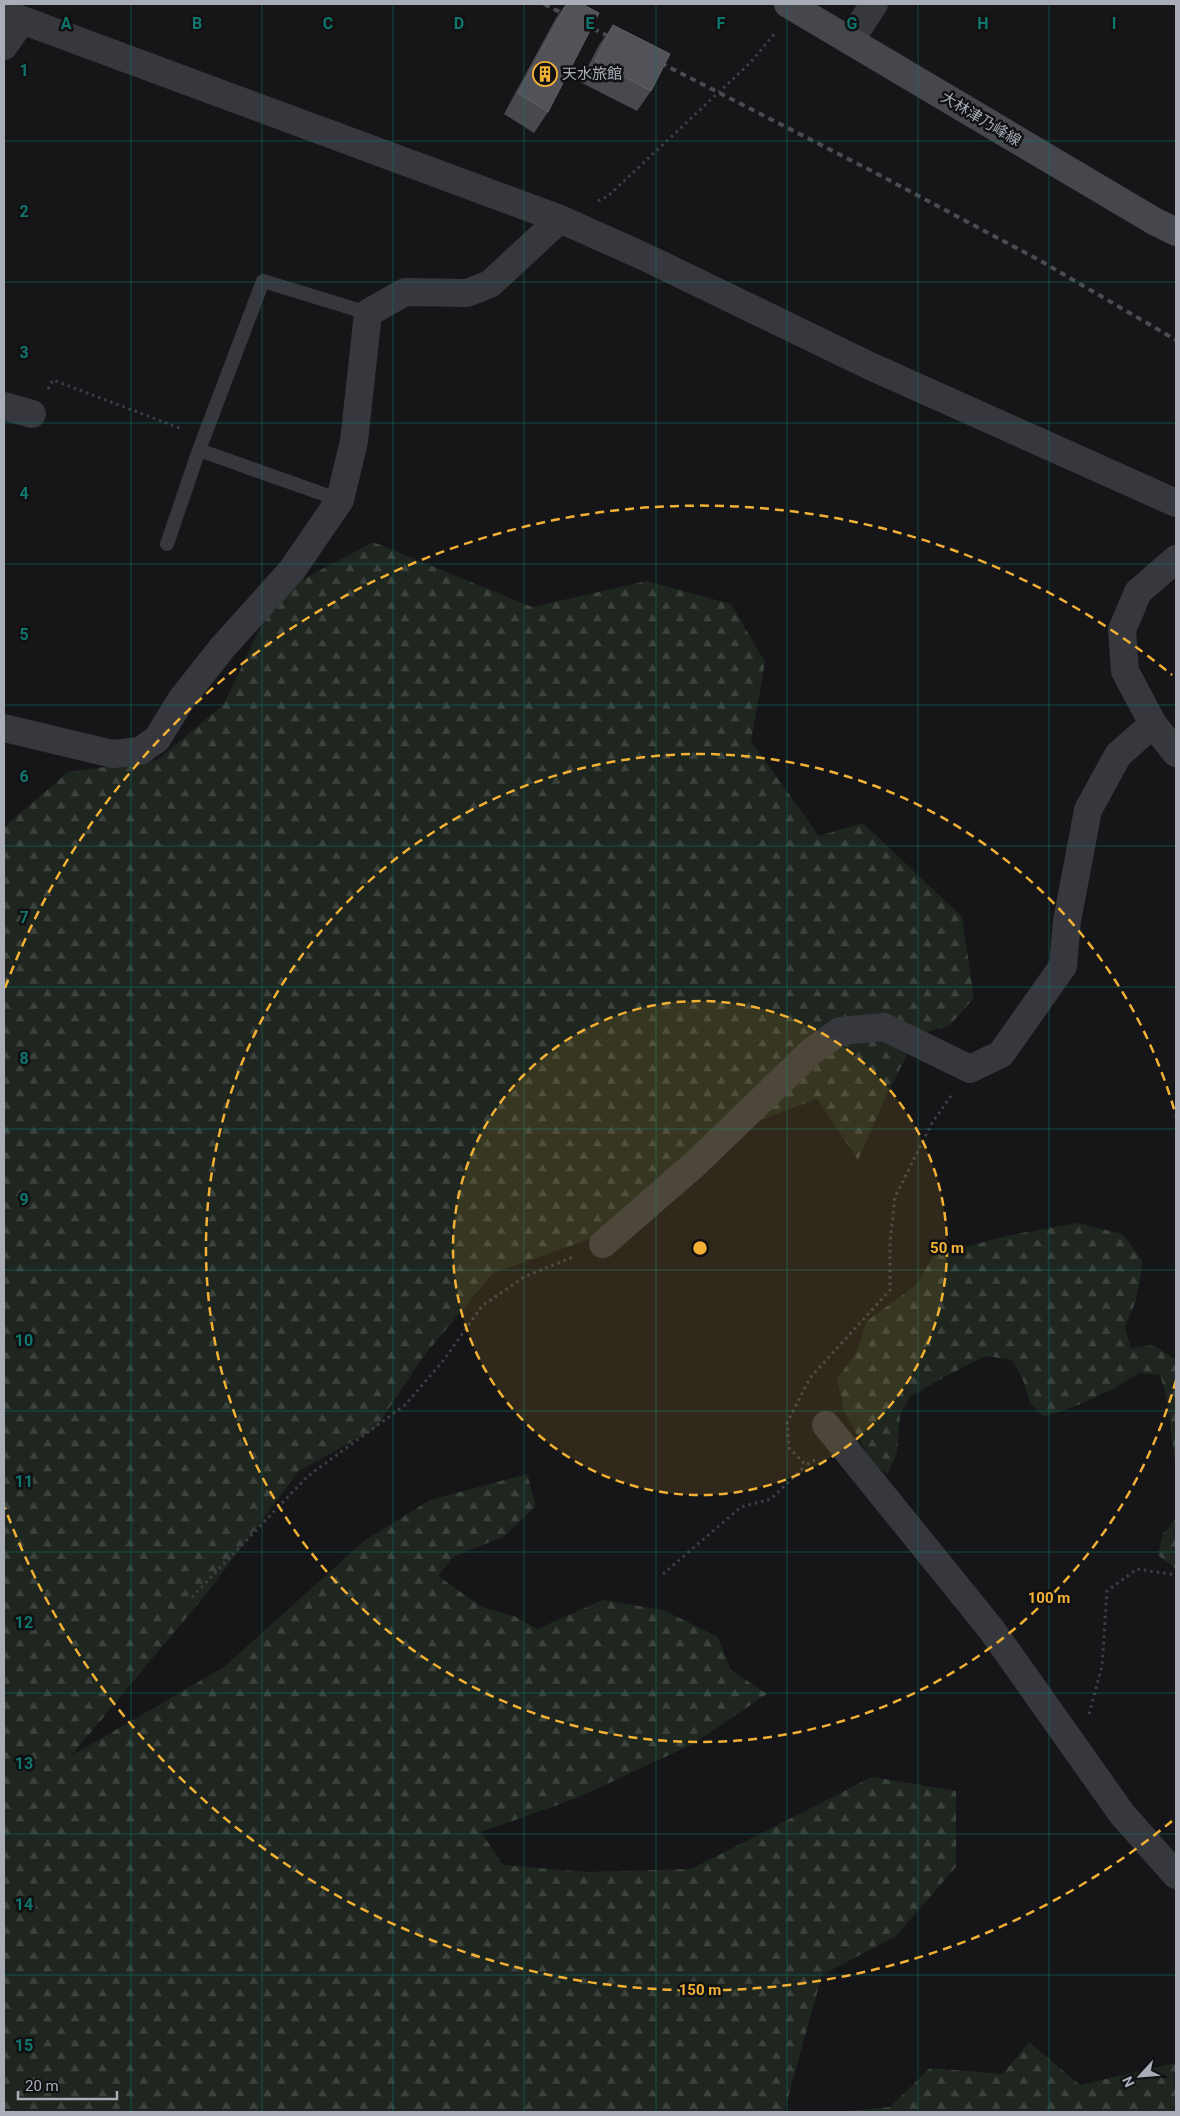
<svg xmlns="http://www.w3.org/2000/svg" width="1180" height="2116" font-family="Roboto,'Noto Sans JP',sans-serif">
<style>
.forest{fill:url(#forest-firs)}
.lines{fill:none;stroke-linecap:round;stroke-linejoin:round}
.path{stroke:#3d3f44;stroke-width:3;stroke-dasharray:2.5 4;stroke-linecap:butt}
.lane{stroke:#37383d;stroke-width:14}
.street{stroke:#37383d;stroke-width:28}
.secondary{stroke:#45474d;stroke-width:28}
.rail{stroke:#4a4c52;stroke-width:4;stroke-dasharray:6 5;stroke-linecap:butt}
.wall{fill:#47494d}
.building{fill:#525359;stroke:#5f6168}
.grid{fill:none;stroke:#0f766e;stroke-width:1;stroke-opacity:0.55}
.ring{fill:none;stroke:#f2b134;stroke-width:2.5;stroke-dasharray:9 6}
.labels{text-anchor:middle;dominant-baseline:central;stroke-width:5;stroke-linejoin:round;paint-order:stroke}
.poi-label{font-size:15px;fill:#a8adb8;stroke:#111113;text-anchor:start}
.street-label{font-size:15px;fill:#a8adb8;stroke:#111113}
.grid-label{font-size:16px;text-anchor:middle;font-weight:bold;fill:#0f766e;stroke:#111113;stroke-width:5;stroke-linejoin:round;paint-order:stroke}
.centre{fill:#f2b134;stroke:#111113;stroke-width:2.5}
.ring-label{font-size:15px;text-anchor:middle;font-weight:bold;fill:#f2b134;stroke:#111113;stroke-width:5;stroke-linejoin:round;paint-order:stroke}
</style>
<defs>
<pattern id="forest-firs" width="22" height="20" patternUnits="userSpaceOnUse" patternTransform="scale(1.25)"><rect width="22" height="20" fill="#1e261f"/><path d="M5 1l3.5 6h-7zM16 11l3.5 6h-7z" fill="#3c433d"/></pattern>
</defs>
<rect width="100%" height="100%" fill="#161618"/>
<path class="forest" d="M373,542l159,65 115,-26 84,23 34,58 -14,79 68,95 44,-13 99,94 12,81 -25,28 -31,8 -31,60 -29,66 -41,-61 -112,41 -104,95 -108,38 -70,84 -47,71 -77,43 -92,122 -136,163 153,-89 140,-126 66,-41 97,-26 9,32 -31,30 -52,21 -15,19 44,31 32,9 23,13 66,-29 60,10 55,27 13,33 36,24 -74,50 -116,54 -96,34 22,33 84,7 104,-3 181,-92 84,14v76l-60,69 -74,39 -38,137h-780v-1285l64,-55 89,-12 67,-56 52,-110z
M1077,1223l46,11 20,28 -7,38 -11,28 6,20 22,-3 23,15v109c-5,-31 -6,-65 -16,-94l-21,-2 -26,16 -35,16 -34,12 -14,-14 -7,-23 -11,-20 -26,-4 -42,21 -34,20 -10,18 -3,38 -10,21 -15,-10 -28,-54 -7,-31 19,-26 11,-32 49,-36 18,-30 77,-20z
M1176,1518v51l-18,-14 5,-21z
M1029,2042l51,43 96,-22v49h-339l53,-5 40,-39 73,6z"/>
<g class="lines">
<path class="path" d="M598,201l10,-5 142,-133 26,-31
M48,389l5,-9 129,49
M815,1460l-9,5 -17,-17 -2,-25 23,-45 80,-88v-48l5,-45 37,-74 21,-30
M663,1574l78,-67 30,-8 35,-34
M192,1597l116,-121 97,-71 38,-44 39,-55 42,-29 51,-21
M1089,1714l13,-48 5,-75 30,-22 39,6"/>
<path class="lane" d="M199,450l141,50
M167,544l32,-94 64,-169 105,32"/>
<path class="street" d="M4,12l18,8 538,199 85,38 225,109 306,137
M850,41l24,-37
M4,46l18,-26
M4,406l28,8
M1176,559l-38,33 -16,38 3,41 28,53 23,29
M4,728l109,26 27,-3 17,-12 24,-39 41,-52 70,-78 48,-70 14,-59 14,-128 37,-21 62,1 23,-9 70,-65
M603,1244l93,-81 115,-111 29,-21 44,-4 86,42 31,-15 62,-88 4,-45 21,-111 30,-55 35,-31
M826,1425l165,204 131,185 54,61"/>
<path class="secondary" d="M788,4l366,217 22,11"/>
<path class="rail" d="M544,4l74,37
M651,58l219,112 169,90 137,80"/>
</g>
<path class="wall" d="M566,4h16l-34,108 -14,21 -30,-19 52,-96z
M613,25l38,66 -14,20 -57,-29 19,-37z"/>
<path class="building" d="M567,4h15l17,9 -51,99 -30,-19z
M613,25l57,29 -19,37 -56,-30z"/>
<path class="grid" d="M131,4v2108M262,4v2108M393,4v2108M524,4v2108M656,4v2108M787,4v2108M918,4v2108M1049,4v2108M4,141h1172M4,282h1172M4,423h1172M4,564h1172M4,705h1172M4,846h1172M4,987h1172M4,1129h1172M4,1270h1172M4,1411h1172M4,1552h1172M4,1693h1172M4,1834h1172M4,1975h1172"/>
<circle cx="700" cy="1248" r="247" fill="#f2b134" fill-opacity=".12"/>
<g class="ring">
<circle cx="700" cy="1248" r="247"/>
<path d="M1176 1380A494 494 0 1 1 1176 1116"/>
<path d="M1172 1821A742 742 0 0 1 5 1508M5 988A742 742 0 0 1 1172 675"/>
</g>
<defs>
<symbol id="building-ring" viewBox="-11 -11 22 22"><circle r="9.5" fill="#111113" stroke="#f2b134" stroke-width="1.5"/><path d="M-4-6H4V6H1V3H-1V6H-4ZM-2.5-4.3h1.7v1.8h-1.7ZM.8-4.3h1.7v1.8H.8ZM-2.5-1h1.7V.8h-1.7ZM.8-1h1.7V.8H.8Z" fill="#f2b134"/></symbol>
</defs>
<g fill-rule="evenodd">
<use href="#building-ring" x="531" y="60" width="28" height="28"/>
</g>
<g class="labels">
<g class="poi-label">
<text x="562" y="74">天水旅館</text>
</g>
<g class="street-label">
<text transform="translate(981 119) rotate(31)">大林津乃峰線</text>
</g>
</g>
<g class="grid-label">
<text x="66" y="29">A</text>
<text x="197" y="29">B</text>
<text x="328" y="29">C</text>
<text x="459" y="29">D</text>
<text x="590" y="29">E</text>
<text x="721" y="29">F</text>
<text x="852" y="29">G</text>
<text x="983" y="29">H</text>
<text x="1114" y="29">I</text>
<text x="24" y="76">1</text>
<text x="24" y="217">2</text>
<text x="24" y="358">3</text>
<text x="24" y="499">4</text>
<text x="24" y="640">5</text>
<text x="24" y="782">6</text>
<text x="24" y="923">7</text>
<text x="24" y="1064">8</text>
<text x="24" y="1205">9</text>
<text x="24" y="1346">10</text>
<text x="24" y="1487">11</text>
<text x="24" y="1628">12</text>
<text x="24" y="1769">13</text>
<text x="24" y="1910">14</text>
<text x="24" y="2051">15</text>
</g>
<circle cx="700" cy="1248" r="8" class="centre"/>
<g class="ring-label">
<text x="947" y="1253">50 m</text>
<text x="1049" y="1603">100 m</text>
<text x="700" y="1995">150 m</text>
</g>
<rect width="1180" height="2116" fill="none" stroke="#a8adb8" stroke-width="10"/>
<g transform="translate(1140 2076) rotate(244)" stroke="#111113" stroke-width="4" paint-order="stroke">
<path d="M0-4L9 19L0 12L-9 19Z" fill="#a8adb8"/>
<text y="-8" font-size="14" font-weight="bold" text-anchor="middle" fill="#a8adb8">N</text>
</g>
<path d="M18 2091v8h99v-8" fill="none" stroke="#a8adb8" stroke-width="2.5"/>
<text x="25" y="2091" font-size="15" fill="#a8adb8" stroke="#111113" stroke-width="4" paint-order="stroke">20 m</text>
</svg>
